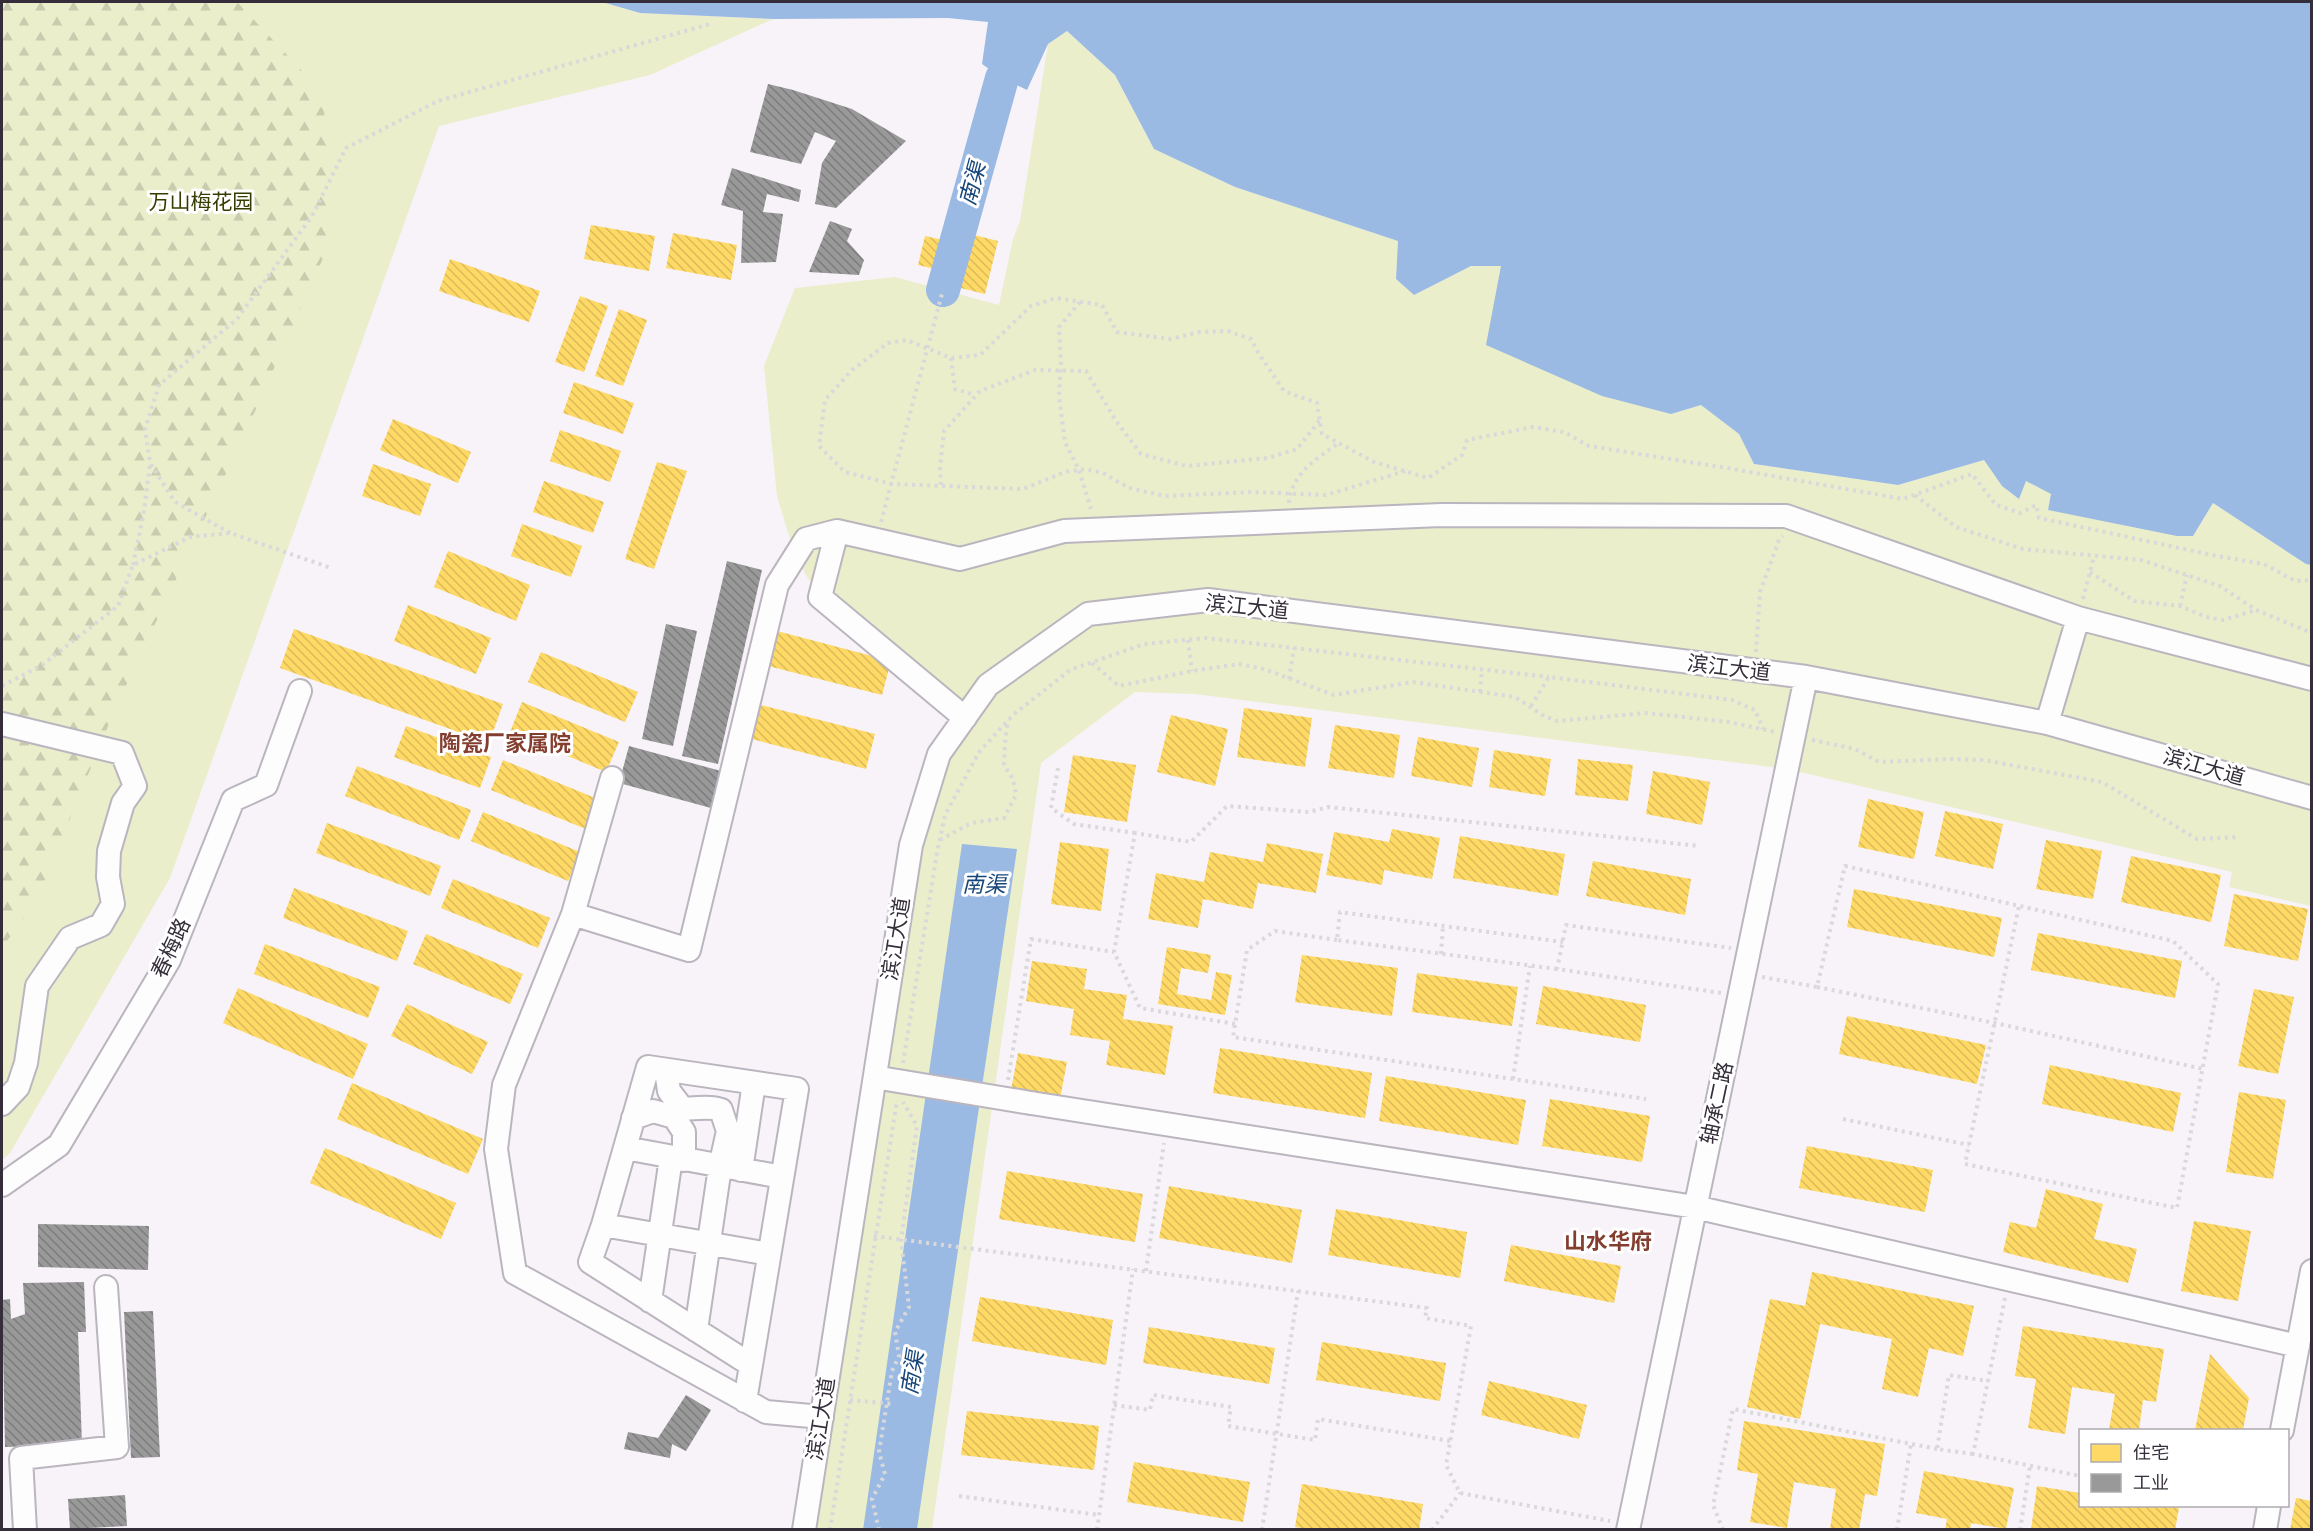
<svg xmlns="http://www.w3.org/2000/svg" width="2313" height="1531" font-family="'Nunito Sans','Noto Sans SC',sans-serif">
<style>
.green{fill:#eaeeca}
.forest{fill:url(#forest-firs)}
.water{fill:#9bbae3}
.homes{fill:url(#homes-back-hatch)}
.industry{fill:url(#industry-back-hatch)}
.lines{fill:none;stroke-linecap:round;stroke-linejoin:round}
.river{stroke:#9bbae3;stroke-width:34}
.minor-casing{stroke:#bab5be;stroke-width:26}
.path{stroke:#d9d8da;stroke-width:4;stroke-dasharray:3 4.5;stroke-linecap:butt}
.minor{stroke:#fefdfe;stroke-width:22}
.minor-bridge-casing{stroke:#bab5be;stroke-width:26;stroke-linecap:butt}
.minor-bridge{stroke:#fefdfe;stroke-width:22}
.labels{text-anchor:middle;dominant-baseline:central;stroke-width:6;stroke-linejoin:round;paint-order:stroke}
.park-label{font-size:21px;fill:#373c01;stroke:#fff}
.street-label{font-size:21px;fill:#352e3a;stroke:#fff}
.water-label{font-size:22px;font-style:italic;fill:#164579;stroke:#fff}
.neighbourhood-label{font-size:22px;font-weight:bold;fill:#843e30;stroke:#fff}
</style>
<defs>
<pattern id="forest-firs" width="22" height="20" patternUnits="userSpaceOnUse" patternTransform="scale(1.5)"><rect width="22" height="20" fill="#eaeeca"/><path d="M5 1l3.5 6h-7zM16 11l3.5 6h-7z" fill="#c9ccae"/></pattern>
<pattern id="homes-back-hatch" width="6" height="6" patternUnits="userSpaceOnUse" patternTransform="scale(1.5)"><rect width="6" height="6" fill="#ffd966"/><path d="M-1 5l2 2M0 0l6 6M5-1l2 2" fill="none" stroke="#dbbb59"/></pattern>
<pattern id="industry-back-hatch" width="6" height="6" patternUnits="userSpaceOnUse" patternTransform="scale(1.5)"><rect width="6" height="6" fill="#999"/><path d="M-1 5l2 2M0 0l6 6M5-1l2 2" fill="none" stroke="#7e7d7e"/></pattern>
</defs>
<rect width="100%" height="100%" fill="#f7f3f9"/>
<path class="green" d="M2,2h600l38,11 133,6 -123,56 -211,51 -269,752 -160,275 -8,7z
M1067,31l48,44 39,74 81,38 163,54 -2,38 18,16 57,-29h31l169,148 30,-9 38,29 15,30 144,21 86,-25 18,26 17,13 6,-19 27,14 -4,16 145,26 20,-33 93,61 5,1v341l-82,-19 3,-15 -445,-103 -592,-75 -60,-2 -94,71 -109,766h-128l107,-684 54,-127 -145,-121 -24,-38 -19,-63 -13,-130 31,-78 100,-11 104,28 14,-66 7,-18 28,-177z"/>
<path class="forest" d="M2,2h235l86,91 9,145 -85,191 -132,280 -78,190 -35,49z"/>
<path class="water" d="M602,2h1709v563l-5,-1 -93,-61 -20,33h-16l-129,-26 3,-16 -25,-13 -7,18 -17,-13 -18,-26 -86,25 -144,-21 -15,-30 -38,-29 -30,9 -69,-18 -116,-51 15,-79h-30l-57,29 -18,-16 2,-38 -163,-54 -81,-38 -39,-74 -48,-44 -19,13 -21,46 -25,-12 -20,-14 6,-42 -40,-4 -175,1 -133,-6z
M962,844l55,5 -100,680 -54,1z"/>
<path class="homes" d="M591,225l64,11 -6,35 -65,-12z
M946,228l52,13 -13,53 -49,-12 3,-12 -21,-5 7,-29 18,4z
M673,233l64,12 -6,35 -65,-12z
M450,259l90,32 -11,31 -90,-31z
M580,296l28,10 -24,66 -29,-10z
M619,309l28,11 -24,66 -28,-10z
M574,382l60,21 -11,31 -60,-21z
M393,419l78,33 -13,31 -78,-33z
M560,430l61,21 -11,31 -60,-21z
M657,462l30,9 -33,98 -29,-10z
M373,464l58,20 -11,32 -58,-20z
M544,481l60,21 -11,31 -60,-21z
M522,524l60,22 -11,31 -60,-21z
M448,551l82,34 -14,36 -82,-34z
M408,605l83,33 -15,36 -82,-33z
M294,629l209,75 -14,39 -209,-75z
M777,631l114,30 -9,34 -114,-29z
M541,652l97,40 -13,30 -97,-40z
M522,702l97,40 -13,30 -96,-40z
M761,705l114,29 -9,35 -114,-30z
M1244,708l68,10 -7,49 -68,-10z
M1171,715l57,14 -13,57 -58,-14z
M1335,725l65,10 -6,43 -66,-10z
M406,726l85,31 -11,31 -86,-31z
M1418,737l61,11 -7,39 -61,-11z
M1494,750l57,9 -6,37 -56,-9z
M1073,755l63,10 -9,57 -63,-10z
M1578,759l55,6 -5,36 -53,-6z
M503,760l97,40 -12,30 -97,-40z
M357,766l114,44 -12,30 -114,-44z
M1653,771l57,11 -8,43 -56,-11z
M1868,799l56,13 -10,47 -56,-12z
M1945,811l58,13 -10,45 -58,-13z
M483,812l97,40 -12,29 -97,-40z
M327,823l114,43 -11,30 -114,-43z
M1392,829l48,9 -8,41 -48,-9 -2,15 -56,-10 8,-43 55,10z
M1460,836l105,18 -7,42 -105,-18z
M2046,840l56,11 -9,48 -57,-10z
M1060,842l49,7 -8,62 -50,-7z
M1267,843l56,11 -7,39 -58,-10 -5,26 -50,-10 -5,29 -50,-9 8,-46 48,9 6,-30 53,10z
M2131,856l90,19 -10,47 -90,-20z
M1593,861l98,18 -6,36 -99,-19z
M453,879l97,39 -12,30 -97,-40z
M294,888l114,43 -11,30 -114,-43z
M1854,889l148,29 -8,39 -147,-30z
M2234,894l74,15 -10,52 -74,-15z
M2038,933l144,28 -7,37 -144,-28z
M426,934l97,40 -13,30 -97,-40z
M265,944l115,43 -12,31 -114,-44z
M1167,947l44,8 -3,18 -27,-5 -4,26 34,6 5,-28 16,3 -7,40 -67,-11z
M1302,955l96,13 -6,48 -97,-14z
M1032,961l55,8 -3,20 43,6 -4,24 50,7 -8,49 -59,-10 4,-24 -40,-6 4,-26 -48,-8z
M1417,973l101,14 -6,39 -100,-14z
M1543,986l103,19 -6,37 -104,-18z
M238,988l130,56 -15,35 -130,-56z
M2254,989l40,8 -16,77 -40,-8z
M407,1004l81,38 -16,32 -81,-38z
M1847,1016l139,29 -9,39 -138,-30z
M1220,1048l152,25 -7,45 -152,-25z
M1018,1053l49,9 -8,42 -49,-9z
M2050,1065l131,28 -8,39 -131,-28z
M1386,1076l140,24 -8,45 -139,-24z
M352,1083l131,56 -15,35 -131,-55z
M2239,1092l47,8 -13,79 -47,-7z
M1550,1099l100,17 -8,46 -100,-16z
M1807,1146l126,24 -8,42 -126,-24z
M325,1148l131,55 -15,36 -131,-56z
M1007,1171l136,23 -8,48 -136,-23z
M1169,1186l133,24 -10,53 -133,-25z
M2046,1189l57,15 -9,35 43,10 -9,34 -125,-31 7,-30 26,6z
M1336,1209l131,23 -7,46 -132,-23z
M2194,1221l57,10 -13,70 -57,-10z
M1511,1245l110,21 -7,37 -110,-22z
M1812,1272l162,34 -11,50 -34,-8 -11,49 -36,-8 10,-50 -72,-15 -20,95 -53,-12 23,-108 35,7z
M980,1297l133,23 -7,45 -134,-24z
M2023,1326l141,23 -8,53 -13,-2 -4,30h-30l6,-36 -43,-7 -7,47 -37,-6 8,-49 -21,-3z
M1149,1327l126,21 -6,36 -126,-21z
M1322,1342l124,21 -6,38 -124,-21z
M2210,1354l39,44 -6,32h-48z
M1489,1381l98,24 -8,34 -98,-24z
M967,1411l132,15 -5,44 -133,-15z
M1744,1421l141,23 -8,52 -12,-2 -6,36 -29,-1 6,-40 -42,-7 -7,46 -37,-6 8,-48 -21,-4z
M1134,1462l116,20 -7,40 -116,-20z
M1924,1471l90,17 -8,41 -35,-6 -1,7h-25l2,-11 -31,-6z
M1302,1484l121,20 -4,26h-107l-17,-3z
M2037,1486l43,7v13h80l19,2 -4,22h-144z
M2296,1498l16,3v29h-22z"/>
<path class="industry" d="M768,84l25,6 59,19 54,32 -70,67 -21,-4 7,-41 14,-22 -21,-9 -14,32 -51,-12z
M732,168l69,22 -2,12 -32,-8 -4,18 20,2 -7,48 -35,1 2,-52 -22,-6z
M830,221l22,8 -5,12 17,19 -5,15 -50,-3z
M727,561l35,9 -44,194 -36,-8z
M666,624l31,7 -24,115 -31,-7z
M629,746l92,25 -10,37 -92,-25z
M38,1224l111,2 -1,44 -110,-3z
M84,1282l2,50h-8l4,113 -77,2 -3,-147 8,-1 1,20 14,-5 -2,-31z
M153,1311l7,146 -29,1 -7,-146z
M686,1395l25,15 -25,41 -14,-7 -2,14 -46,-9 4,-17 30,6z
M125,1495l2,31 -57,3 -2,-30z"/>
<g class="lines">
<path class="river" d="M943,290l59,-212"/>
<defs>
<path id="minor" d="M965,718l-145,-121 17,-66 123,28 104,-28 377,-16 345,1 292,102
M2047,723l31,-105 234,61
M2,724l120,29 13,33 -12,17 -14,48 -1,26 5,27 -12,21 -31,13 -33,48 -11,77 -8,24 -16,17
M612,778l-39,136 -69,171 -8,64 19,124 251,139 56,5
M573,914l116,36 88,-365 29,-46 31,-8
M666,1070l3,21 13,17c14,2 26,-3 39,2l7,21 -8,36 -24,163
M1031,1103l664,104 603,139
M633,1118l20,-7 21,6 10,15v28
M625,1148l157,29
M741,1170l13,-87
M2,1185l57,-40 110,-185 64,-160 33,-15 34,-94
M603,1225l-13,37 161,103
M650,1301l21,-143
M745,1401c17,-104 35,-208 52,-312l-149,-22 -45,158 166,29
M2282,1430l30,-159
M25,1530l-4,-72 96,-11 -11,-160
M804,1530l107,-685 28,-91 49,-69 100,-71 120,-14 598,77 241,46 265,75
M1628,1530l178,-853
M2265,1530l4,-24"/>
</defs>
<use href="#minor" class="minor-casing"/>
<path class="path" d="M1080,302l-21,25 2,36 -2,33 6,46 14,28 12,39
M951,358l4,31 20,6
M1405,471l-79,24 -74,-3 -87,4 -36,-8 -26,-15 -18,-4 -20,3 -42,17 -131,-5 -47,-12 -26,-26 6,-46 27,-30 36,-27 19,-3 44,18 29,-3 51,-49 25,-8 46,7 15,27 53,7 30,-7 28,-1 23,8 8,15 25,37 33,12 5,31 52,28 54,16 34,-23 5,-15 66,-13 31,5 25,14 138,22 176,31 69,-25 24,31 24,8 16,-8 3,13 178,38 47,8 31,17 17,-1
M941,485l-1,-18 4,-36 36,-40 55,-21 51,1 30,50 25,33 45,12 82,-8 29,-9 23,-29
M1915,495l41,32 67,22 118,11 79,26 36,24 56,23
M1289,503c3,-30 27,-44 50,-60
M881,522l62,-232
M230,533l-55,-31 -25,-39 -5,-34 14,-44 78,-66 75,-103 34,-68 92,-47 272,-77
M133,565l11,-54 6,-47
M2090,572l44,29 46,5 26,11 17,3 33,-10
M2083,599l11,-43
M2180,606l7,-31
M1188,640l4,31
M1756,652l4,-60 19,-52 4,-4
M1092,663l27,23 73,-15 47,-7 25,5 70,26 79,-13 102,15 29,19 13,5 90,-8 82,9 46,10
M1289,679l5,-31
M2,686l40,-21 76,-59 15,-41 57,-28 40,-4 101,35
M1480,692l2,-23
M1531,706l18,-29 183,23 23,10 8,19
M1812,740l43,9 24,13 72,-3 33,1 118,22 95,57 43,-2
M1058,768l-7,40 23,16 61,9
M940,840l31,-17 33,-5 12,-23 -3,-16 -9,-14 1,-22 3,-23
M1337,940l-62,-9 -28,19 -14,87 413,62
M1441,954l2,-28
M1557,969l-220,-29 3,-28 223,30
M1762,977l55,10 28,-121 328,75 45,43 -41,224 -212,-44 54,-258
M1817,987l178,36 208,46
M1721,993l-164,-24 9,-44 165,23
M1235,1024l-95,-16 -26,-56 21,-119 56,9 36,-36 82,6 19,-5 372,39
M903,1063l34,-210 8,-38 34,-63 34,-37 57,-45 74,-26 62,-6 343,39
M1513,1079l17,-113
M1008,1080l23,-141 83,13
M1843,1119l126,26
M874,1236l553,72 -2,10 46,8 -25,139 14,28 150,28
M1146,1271l18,-128
M2005,1298l-32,156 107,22
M850,1400l44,4
M1114,1405l36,5 3,-15 78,12 -3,19 87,14 3,-21 132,22
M1973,1454l-36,-5 12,-74 39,6
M959,1496l140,19
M830,1530l67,-430
M879,1530l-7,-31 13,-25 -6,-22 13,-81 7,-15 -4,-24 14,-25 -8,-67 16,-114 -14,-24
M1097,1530l36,-261
M1262,1530l36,-239
M1432,1530l28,-37
M1723,1530l-10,-25 20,-96 204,40
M1897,1530l14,-86
M2020,1530l10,-64"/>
<use href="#minor" class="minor"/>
<defs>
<path id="minor-bridge" d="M886,1079l145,24"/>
</defs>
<use href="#minor-bridge" class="minor-bridge-casing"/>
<use href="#minor-bridge" class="minor-bridge"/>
</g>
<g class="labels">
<g class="park-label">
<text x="201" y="202">万山梅花园</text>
</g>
<g class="street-label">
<text transform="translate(1247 607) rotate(6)">滨江大道</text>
<text transform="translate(1729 668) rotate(7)">滨江大道</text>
<text transform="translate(2204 767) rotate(16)">滨江大道</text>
<text transform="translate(896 939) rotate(-81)">滨江大道</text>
<text transform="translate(171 948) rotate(-65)">春梅路</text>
<text transform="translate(1717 1103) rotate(-78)">轴承二路</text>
<text transform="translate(821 1419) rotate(-81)">滨江大道</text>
</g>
<g class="water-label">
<text transform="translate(973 184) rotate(-75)">南渠</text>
<text x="984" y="885">南渠</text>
<text transform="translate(913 1373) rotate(-81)">南渠</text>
</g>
<g class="neighbourhood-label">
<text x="505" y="744">陶瓷厂家属院</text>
<text x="1608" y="1242">山水华府</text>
</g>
</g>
<rect width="2313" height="1531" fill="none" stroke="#352e3a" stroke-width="6"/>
<rect x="2079" y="1429" width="210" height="78" fill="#ffffff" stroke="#aeabb0" stroke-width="1.5"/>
<rect x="2091" y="1444" width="30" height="18" fill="#ffd966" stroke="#aeabb0" stroke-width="1.5"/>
<text x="2133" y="1459" font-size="18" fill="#352e3a">住宅</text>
<rect x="2091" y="1474" width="30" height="18" fill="#999999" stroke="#aeabb0" stroke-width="1.5"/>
<text x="2133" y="1489" font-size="18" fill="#352e3a">工业</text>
</svg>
